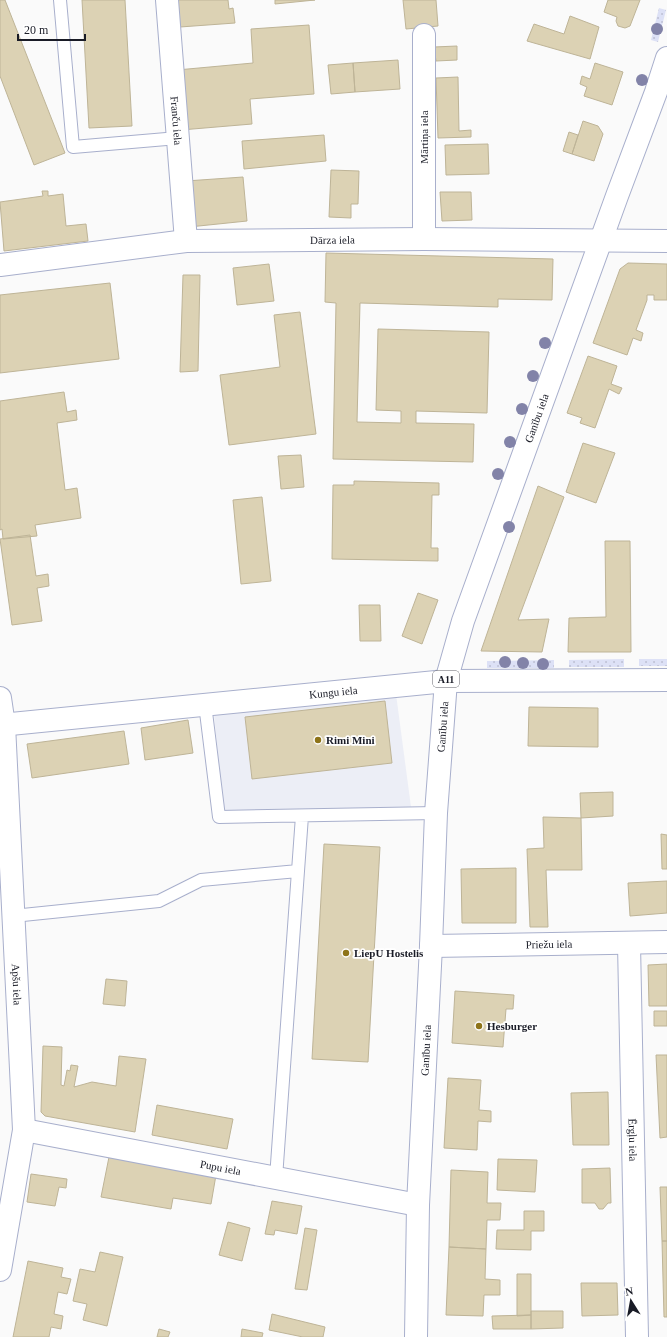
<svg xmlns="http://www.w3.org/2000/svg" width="667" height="1337" font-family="'Times New Roman',serif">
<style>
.built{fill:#eceef6}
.grass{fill:url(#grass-dots)}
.building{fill:#dcd2b4;stroke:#beb497}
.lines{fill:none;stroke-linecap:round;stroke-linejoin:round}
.service-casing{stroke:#a8afcc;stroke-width:14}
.minor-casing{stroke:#a8afcc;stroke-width:24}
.tertiary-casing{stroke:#a8afcc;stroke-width:24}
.trunk-casing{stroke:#a8afcc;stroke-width:24}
.service{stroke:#fff;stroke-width:12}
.minor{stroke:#fff;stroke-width:22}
.tertiary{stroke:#fff;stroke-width:22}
.trunk{stroke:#fff;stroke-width:22}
.tree{fill:#8283a8}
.poi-dot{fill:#8e7419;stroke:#fff;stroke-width:1.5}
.labels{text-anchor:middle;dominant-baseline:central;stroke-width:3.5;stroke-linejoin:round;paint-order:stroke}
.shield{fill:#fff;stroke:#5e5f67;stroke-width:1}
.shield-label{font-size:10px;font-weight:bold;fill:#191b26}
.street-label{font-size:11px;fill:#191b26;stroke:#fff}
.poi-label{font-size:11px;font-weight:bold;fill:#191b26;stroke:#fff;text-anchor:start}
</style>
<defs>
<pattern id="grass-dots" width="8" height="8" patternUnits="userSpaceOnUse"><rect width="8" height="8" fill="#dde1f6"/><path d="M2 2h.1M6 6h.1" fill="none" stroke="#bdc0d3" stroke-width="1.8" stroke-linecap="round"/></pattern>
</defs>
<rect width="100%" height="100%" fill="#fafafa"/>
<path class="built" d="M396,694l15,113 -188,5 -9,-98z"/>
<path class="grass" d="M659,8l7,2 -8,32 -7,-2z
M624,659v8h-55v-7z
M639,659h28v7h-28z
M554,660v8h-67v-7z"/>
<path class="building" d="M0,0h5l60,153 -31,12 -34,-89z
M82,0h43l7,126 -43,2z
M178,0h50l1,9 4,-1 2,15 -55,4z
M275,0h40l-40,4z
M403,0h33l2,26 -32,3z
M608,0h32l-10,26 -5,2 -7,-2 -2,-5 1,-4 -13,-5z
M570,16l29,11 -9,32 -63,-18 7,-17 30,10z
M309,25l5,69 -64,5 2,25 -71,6 -4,-60 76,-7 -2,-34z
M457,46v14l-21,1 -2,-14z
M398,60l2,29 -45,3 -2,-29z
M353,63l2,29 -24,2 -3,-29z
M595,63l28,9 -11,33 -28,-9 3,-9 -7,-3 2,-8 8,3z
M458,77l1,54 12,-1v7l-33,1 -2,-60z
M583,121l15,5 5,8 -9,27 -22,-7z
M569,132l9,3 -6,19 -9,-3z
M324,135l2,26 -82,8 -2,-28z
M488,144l1,30 -43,1 -1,-30z
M331,170l28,1 -1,33h-7v14l-22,-1z
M243,177l4,44 -58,6 -3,-46z
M42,191h6v5l15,-2 3,32 20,-2 2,17 -84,10 -4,-49 43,-6z
M440,192h31l1,28 -30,1z
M326,253l227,6 -1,41 -54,-1v8l-138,-4 -3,119 44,1v-12l-25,-1 2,-81 111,3 -2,81 -71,-2v12l58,1 -1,38 -140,-3 3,-156 -11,-1z
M628,263l39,1v36h-13v-5h-7v5l-11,30 7,3 -2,8 -8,-3 -6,17 -34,-12 27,-74z
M269,264l5,37 -37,4 -4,-37z
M183,275h17l-2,96 -18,1z
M110,283l9,76 -119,14v-78z
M300,312l16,122 -87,11 -9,-70 60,-8 -6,-52z
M588,356l29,10 -6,18 11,4 -3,6 -10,-5 -14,39 -15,-5 2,-5 -15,-5z
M64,392l3,20 9,-2 1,10 -20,3 8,67 12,-2 4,30 -46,7 2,11 -34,3 -1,-10 -2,1v-129z
M583,443l32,10 -19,50 -30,-11z
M301,455l3,32 -23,2 -3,-33z
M354,481l85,2v12h-7l-1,53h7v13l-106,-2 1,-74h21z
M538,486l26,11 -46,123 31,-1 -7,33 -61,-1z
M262,497l9,84 -30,3 -8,-84z
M30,535l6,41 12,-2 1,12 -12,2 5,33 -30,4 -12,-86z
M605,541h25l1,111h-63l1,-34 37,-1z
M418,593l20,7 -16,44 -20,-8z
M359,605h21l1,36h-21z
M385,701l7,62 -140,16 -7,-62z
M529,707l69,1v39l-70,-1z
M188,720l5,33 -48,7 -4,-32z
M124,731l5,33 -97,14 -5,-34z
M613,792v24l-32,2 -1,-25z
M543,817l38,1 1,52h-36l2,57h-18l-3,-78 17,-1z
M661,834l6,1v34h-5z
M324,844l56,3 -12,215 -56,-3z
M516,868v55h-54l-1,-54z
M667,881v32l-37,3 -2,-33z
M667,964v42h-18l-1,-41z
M106,979l21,2 -2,25 -22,-2z
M455,991l59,4 -1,14h-7l-3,38 -51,-4z
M654,1011h13v15h-13z
M43,1046l19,1 -1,38 3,1 3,-16 3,1 1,-6 7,1 -4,21 18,-5 24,4 3,-30 27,3 -11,73 -90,-16 -4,-4z
M656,1055h11v82l-7,1z
M448,1078l33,2 -2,30 12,1v11l-13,-1 -1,29 -33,-2z
M608,1092l1,53h-36l-2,-52z
M157,1105l76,14 -6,30 -75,-14z
M109,1157l107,18 -5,29 -38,-6 -2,11 -70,-12z
M498,1159l39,1 -2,32 -38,-2z
M610,1168l1,35h-3l-5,6h-4l-4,-6h-13v-34z
M451,1170l37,2 -1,31h14l-1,17h-13l-1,29 -37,-2z
M31,1174l36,5 -1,9 -7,-1 -4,19 -28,-4z
M660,1187h7v54h-5z
M272,1201l30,5 -5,28 -22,-4 -1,5 -9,-1z
M524,1211h20v20h-13v19l-35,-1 1,-19h27z
M228,1222l22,6 -8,33 -23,-6z
M305,1228l12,2 -10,60 -12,-1z
M662,1241h5v76h-3z
M449,1247l37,2 -1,30 15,1v15h-16l-1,21 -37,-1z
M100,1252l23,5 -16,69 -24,-6 4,-16 -14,-3 7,-32 15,3z
M28,1261l35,7 -2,9 10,2 -4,15 -9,-2 -4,22 9,2 -2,13 -10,-2 -2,10h-36z
M517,1274h14v41l-14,1z
M581,1283h36l1,32 -36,1z
M531,1311h32v17l-32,1z
M272,1314l53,13 -2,10h-20l-34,-7z
M531,1315v14h-38l-1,-13z
M159,1329l11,3 -2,5h-11z
M242,1329l21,4 -1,4h-21z"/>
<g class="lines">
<defs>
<path id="service" d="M60,0l13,147 105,-9
M205,704l14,113 217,-4
M298,871l4,-55
M13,916l146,-15 42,-21 97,-9 -22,307"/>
<g id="minor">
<path id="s1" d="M167,0l19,241"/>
<path d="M424,239v-204"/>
<path id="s2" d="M0,265l186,-24 238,-2 243,2"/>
<path id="s3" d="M0,698l4,27 20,405 -24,140"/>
<path id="s4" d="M629,944l8,393"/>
<path id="s5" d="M431,946l236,-4"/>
<path id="s6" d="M24,1130l394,75"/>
</g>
<g id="tertiary">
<path id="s7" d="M0,725l446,-44 221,-1"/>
</g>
<g id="trunk">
<path id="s8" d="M416,1337l2,-132 13,-259 5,-133 10,-132 17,-60 154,-425 39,-104 11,-34"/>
</g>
</defs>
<use href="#service" class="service-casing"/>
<use href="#minor" class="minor-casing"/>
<use href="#tertiary" class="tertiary-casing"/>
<use href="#trunk" class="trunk-casing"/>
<use href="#service" class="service"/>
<use href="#minor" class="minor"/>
<use href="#tertiary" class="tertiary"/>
<use href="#trunk" class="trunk"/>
</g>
<g class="tree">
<circle cx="657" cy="29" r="6"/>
<circle cx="642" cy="80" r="6"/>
<circle cx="545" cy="343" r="6"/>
<circle cx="533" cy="376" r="6"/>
<circle cx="522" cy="409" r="6"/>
<circle cx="510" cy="442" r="6"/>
<circle cx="498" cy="474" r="6"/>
<circle cx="509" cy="527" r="6"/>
<circle cx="505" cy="662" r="6"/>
<circle cx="523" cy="663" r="6"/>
<circle cx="543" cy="664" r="6"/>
</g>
<g class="poi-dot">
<circle cx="318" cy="740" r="4"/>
<circle cx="346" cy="953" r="4"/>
<circle cx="479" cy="1026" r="4"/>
</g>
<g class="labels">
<rect class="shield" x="433" y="671" width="26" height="16" rx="3"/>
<g class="shield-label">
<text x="446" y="679">A11</text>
</g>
<g class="street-label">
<text stroke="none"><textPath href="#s1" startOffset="121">Franču iela</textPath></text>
<text transform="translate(424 137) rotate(-90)">Mārtiņa iela</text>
<text stroke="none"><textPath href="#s2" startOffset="334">Dārza iela</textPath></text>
<text stroke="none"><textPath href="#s8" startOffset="935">Ganību iela</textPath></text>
<text stroke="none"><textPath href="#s7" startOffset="335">Kungu iela</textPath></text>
<text stroke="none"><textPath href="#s8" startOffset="611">Ganību iela</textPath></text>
<text stroke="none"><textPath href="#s5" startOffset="118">Priežu iela</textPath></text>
<text stroke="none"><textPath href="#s3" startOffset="287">Apšu iela</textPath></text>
<text stroke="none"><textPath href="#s8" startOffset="287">Ganību iela</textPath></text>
<text stroke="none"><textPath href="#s4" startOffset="196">Ērgļu iela</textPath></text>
<text stroke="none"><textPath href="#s6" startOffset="200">Pupu iela</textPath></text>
</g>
<g class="poi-label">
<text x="326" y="740">Rimi Mini</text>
<text x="354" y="953">LiepU Hostelis</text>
<text x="487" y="1026">Hesburger</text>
</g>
</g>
<g transform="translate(631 1301) rotate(349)" stroke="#ffffff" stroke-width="3" paint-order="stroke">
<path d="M0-3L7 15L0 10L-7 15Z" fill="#191b26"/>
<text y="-6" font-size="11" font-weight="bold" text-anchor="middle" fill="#191b26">N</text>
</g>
<path d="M18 34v6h67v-6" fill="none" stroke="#191b26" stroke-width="2"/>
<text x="24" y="34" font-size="12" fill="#191b26" stroke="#ffffff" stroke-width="3" paint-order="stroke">20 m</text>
</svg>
